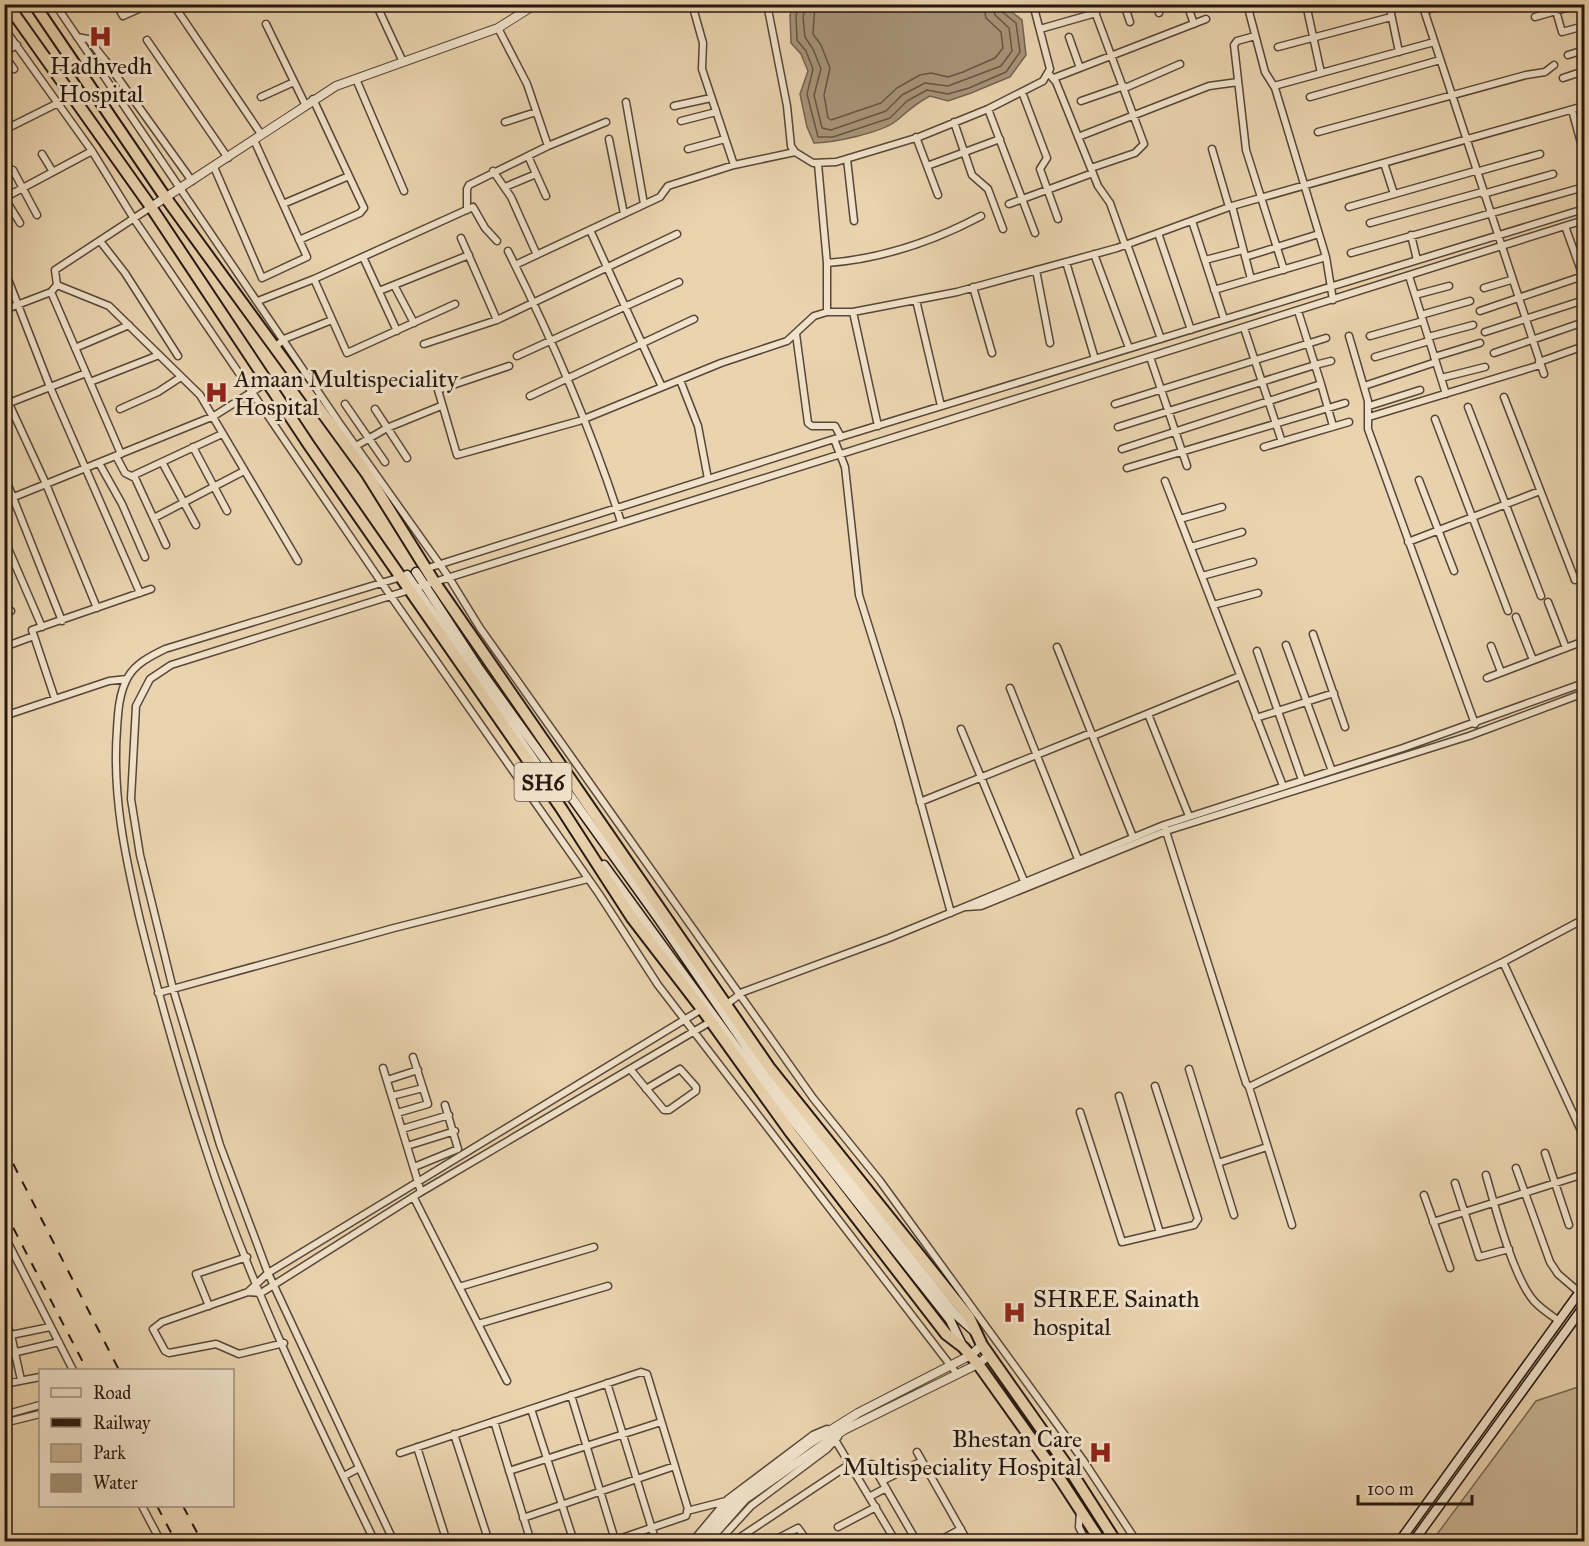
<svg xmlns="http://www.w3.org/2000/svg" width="1589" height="1546" font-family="'IM FELL Great Primer',serif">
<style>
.green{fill:#c9b494;stroke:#786652;stroke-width:1.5}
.water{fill:#a79479;stroke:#73624f;stroke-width:1.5}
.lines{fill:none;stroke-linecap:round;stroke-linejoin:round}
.shore{stroke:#665644;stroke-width:1.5}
.minor-casing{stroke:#574638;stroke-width:9}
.tertiary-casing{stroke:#574638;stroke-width:10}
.secondary-casing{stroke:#261710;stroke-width:11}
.trunk-casing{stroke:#261710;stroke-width:14}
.minor{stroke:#f1e3cb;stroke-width:6}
.tertiary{stroke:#f1e3cb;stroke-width:8}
.secondary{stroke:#f1e3cb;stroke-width:8}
.trunk{stroke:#ead4af;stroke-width:10}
.rail{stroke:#261710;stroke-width:2;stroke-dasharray:10 10;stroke-linecap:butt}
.labels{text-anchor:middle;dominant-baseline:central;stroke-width:6;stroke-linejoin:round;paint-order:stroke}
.shield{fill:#f1e3cb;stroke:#635448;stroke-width:1.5}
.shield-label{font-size:22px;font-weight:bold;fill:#261710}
.poi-label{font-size:24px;fill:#261710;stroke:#f1e3cb;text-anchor:start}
</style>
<rect width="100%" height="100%" fill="#ead4af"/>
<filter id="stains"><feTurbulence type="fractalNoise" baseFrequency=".00333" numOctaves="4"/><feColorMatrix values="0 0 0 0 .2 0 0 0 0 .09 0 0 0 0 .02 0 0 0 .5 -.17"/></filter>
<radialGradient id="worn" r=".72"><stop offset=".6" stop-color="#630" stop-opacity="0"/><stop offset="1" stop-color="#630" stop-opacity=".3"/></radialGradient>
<path class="green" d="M1584,1385v156h-152l104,-140z"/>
<path class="water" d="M794,4l209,1 19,15 4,35 -16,22 -39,16 -23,8 -18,-5c-14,7 -22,15 -34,25 -15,12 -64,22 -82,22l-7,-16 -7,-33 8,-23 -7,-17 -10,-11 -1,-28z"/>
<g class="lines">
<path class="shore" d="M799,4l-3,12 1,24 9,11 7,18 -6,25 11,43h15l57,-19 17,-17 20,-11 21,4 21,-6 37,-16 14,-20 -4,-29 -15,-12 -2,-7
M806,4l-3,13 2,20 8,12 8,20 -7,26 8,33 9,2 55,-19 16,-16 23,-12 23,3 53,-20 11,-15 -3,-23 -14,-13 -3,-11
M815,4l-2,30 8,11 9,23 -6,27 4,23 3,2 50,-17 16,-15 23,-13 11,-2 17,4 15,-5 32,-14 8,-10 -2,-16 -15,-14 -3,-14"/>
<defs>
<path id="minor" d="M55,4l285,420 108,152 32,52 333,470 67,83 203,279 54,82
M116,4l7,12 27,-12
M173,4l88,130
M206,4v2
M241,4l5,3 7,-3
M376,4l27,58
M692,4l11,39 -1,26 32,96
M767,4l20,102 4,40 4,6 18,11 23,-1 83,-25 69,-28 55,-28 7,-12 -17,-65
M1124,4l6,18
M1156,4l3,9
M1187,4l7,20
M1247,4l18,68 10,16 51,169 7,43
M1306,4l15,69
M1389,4l10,48
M1422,4l122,370
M1424,11l20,-7
M1556,11l6,21 22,-6
M1535,17l45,-13
M266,24l39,80
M4,28l88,123 42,68 256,376 209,299 59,91 299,389
M498,28l29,56 21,62
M1040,29l56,-16
M1255,36l-18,5 -3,4 12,105 38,120
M77,37l11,2 17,21 87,121
M1069,37l11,31
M147,40l81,118
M1278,47l113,-30
M4,52l13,-7
M4,55l10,14
M1568,55l16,-5
M1049,74l7,8 42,104 12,17 15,42
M1054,78l152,-59
M1563,78l21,-7
M356,79l48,112
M1274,86l160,-44
M1125,88l55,-24
M1022,92l25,66 -7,11 18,50
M261,97l33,-15
M1310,97l130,-37
M1081,101l43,-15
M626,102l18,102
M674,106l37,-8
M988,109l47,124
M1572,110l12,44
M681,121l35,-9
M505,122l31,-10
M954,122l18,53 16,14 15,40
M4,130l54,-27
M1318,132l208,-57 19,-3 9,-7
M916,137l22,58
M1078,137l131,-51 29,-4
M609,139l15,75
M688,149l37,-10
M1212,149l17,58
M42,154l11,18
M528,156l18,40
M847,159l7,62
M1384,163l10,31
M818,164l9,99v49
M927,166l73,-27
M214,167l48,111 45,-21 -53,-117
M1091,168l44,-15 9,-9 -52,-140
M13,170l24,45
M493,171l18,26 26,58
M1476,172l64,-18
M505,187l31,-13
M1483,194l70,-20
M4,197l16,26
M4,198l88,-47
M283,204l66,-28
M1009,204l84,-31
M1232,206l19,73
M1349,207l126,-36
M467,210v-21l2,-4 79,-39 58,-24
M1192,221l32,98
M1370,223l112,-31
M1565,226l19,53
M590,230l72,157
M1158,233l33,97
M1411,235l6,25
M461,238l36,82
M299,240l61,-27 4,-5 -51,-109
M100,241l25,32 53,83
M1127,244l34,95
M508,251c44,88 83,177 113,271
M1351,253l233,-66
M1094,254l35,94
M363,257l34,74
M1245,257l74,-23
M1205,260l38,-10
M1066,262l29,97
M827,263c54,-4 107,-22 154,-47
M515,265l145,-68 8,-11 66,-21 61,-13
M4,269l46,118 90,206
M1036,270l14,73
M1409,276l37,118
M57,285l52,21 91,89 98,166
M973,287l19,66
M1484,288l27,-8
M1214,290l112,-33
M379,291l15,-6
M51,292l70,162
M1415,295l34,-9
M916,300l25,106
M258,301l56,-22
M455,304l-108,49 -33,-74 159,-72 12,21 12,13
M4,310l47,-18 6,-7 -2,-15 96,-63
M1480,311l103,-35
M853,312l25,114
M1421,315l49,-14
M414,323l-20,-38 75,-30
M1244,328l38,114
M1485,332l99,-32
M796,334l12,89 4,3h23l6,11
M1349,336l19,65v28l107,295
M1370,336l53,-15
M1428,337l45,-12
M424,344l73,-24 180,-86
M75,348l54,-23
M274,348l10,-9 48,-19
M1494,353l90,-31
M517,356l162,-74
M1150,357l37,109
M1375,357l54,-16
M1434,357l46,-14
M1539,362l45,-16
M509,366l-71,24 19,65 122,-34 142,-58 66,-22 27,-25 13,-4h26l104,-20 160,-44 115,-42 352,-100
M1441,378l44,-11
M680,380l18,46 10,53
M90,382l69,-27
M1321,384l-6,-19 16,-4
M1364,386l72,-24
M4,393l42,91 51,124
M530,396l164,-77
M1504,397l71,183
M345,404l40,58
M1115,404l211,-66
M4,405l82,-32
M1369,406l51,-16
M1468,407l73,189
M120,409l38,-17 23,-15
M375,409l32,49
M1369,417l171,-52
M1435,419l73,192
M1118,427l197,-62 -17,-54
M834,439l11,28 14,128 39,125 53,193
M356,446l31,-18 54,-22
M193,447l34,64
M1264,447l85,-25
M1122,449l199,-65 12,42
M116,456l9,17 10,5 31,67
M162,462l34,63
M99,463l23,41 23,53
M1127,468l218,-65
M4,475l58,146
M132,476l90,-42
M1419,480l35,91
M1165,481l118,305
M4,501l210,-85 52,-33
M154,518l90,-47
M1180,519l42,-12
M4,539l38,88
M1408,542l132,-51
M1191,547l51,-15
M425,569l409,-130 750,-230
M1202,576l51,-14
M1582,592l2,7
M1548,602l18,46
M1213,605l45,-12
M4,613l7,-2
M1516,617l17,43
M1313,634l32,93
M1286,645l46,126
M1491,646l10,26
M4,647l30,-11
M1057,647l76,190
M1257,651l45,129
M1487,678l97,-37
M1010,688l68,171
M55,699l-23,-69 119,-41
M1148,714l41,102
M4,716l105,-35 18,-2
M1256,718l78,-25
M961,729l63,152
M1093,736l147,-60
M920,802l171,-69
M1164,825l82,258 3,4 254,-125 81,175
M966,907l15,-1 185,-75 303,-95 115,-43
M1503,962l81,-43
M158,993l236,-65 194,-49
M727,1004l16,-12 146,-54 275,-113 239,-77 181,-65
M383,1068l38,124
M630,1069l34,41h5l27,-19v-4l-16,-18 -34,20
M1189,1069l45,146
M387,1080l31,-10
M1249,1087l43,138
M392,1096l31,-8
M1119,1096l41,137
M1080,1112l42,130 72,-17 4,-6 -43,-133
M397,1113l31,-9 -15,-47
M402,1129l47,-14
M407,1146l48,-15
M1545,1153l24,72
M1218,1163l49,-16
M414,1167l44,-18 -13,-44
M1516,1168l34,94 8,12 22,19
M1486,1175c9,32 27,102 48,126 7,8 17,14 25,20
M1455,1183l24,74 30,-8
M1424,1195l26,73
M414,1198l93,183
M1433,1222l151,-48
M4,1235l69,135
M459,1287l135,-40
M248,1292l20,-19 434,-264
M209,1306l-13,-32 51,-17
M4,1319l7,16 39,-8
M478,1324l130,-38
M11,1335l10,45
M284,1343l-45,11 -23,-10 -47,9 -4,-2 -12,-22 9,-7 86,-30 13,1 160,-101 289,-170
M4,1355l55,-13
M607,1383l49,159
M4,1384l36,-7
M571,1395l44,145
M531,1409l43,133
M4,1415l36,-10
M494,1421l37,121
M4,1423l36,-9
M454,1434l35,108
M834,1438l62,104
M417,1447l30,95
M917,1452l51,90
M400,1453l241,-81 6,2 41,135 -2,7 -76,26
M872,1464l45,78
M509,1471l152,-49
M344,1476l15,-8
M882,1481l40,-20
M869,1497l17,-9
M142,1506l19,36
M687,1511l39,-10
M1080,1511l-1,16 7,15
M523,1518l152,-52
M838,1527l38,-20
M375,1542c-61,-125 -128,-263 -170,-395 -25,-75 -46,-151 -65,-227 -15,-64 -28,-125 -23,-191 1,-17 2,-36 11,-52 8,-14 23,-21 37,-28l236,-72
M394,1542l-126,-269 -48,-128 -47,-156 -33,-134 -9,-56 5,-93 14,-27 21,-14 1413,-445
M692,1542l36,-43 85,-64 14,-6
M718,1542l33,-36 76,-57 11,-12
M733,1542l117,-78
M771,1542l27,-14 10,14
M937,1542l24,-13"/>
<path id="tertiary" d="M151,207l185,-121 162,-58 38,-24
M698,1542l43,-48 69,-51 48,-30 113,-58 11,-10
M707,1542l38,-43 99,-69 134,-66 11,-9"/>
<path id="secondary" d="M416,572l62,95 180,251 104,152 194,245 19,17
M407,575l147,214
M604,865l152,209 194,246 13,27
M1399,1542l185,-256
M1413,1542l171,-236"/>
<path id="trunk" d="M7,4l144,203 158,238 252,363 71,110 70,91 89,124 155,201 17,13 15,17 82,115 41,63
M34,4l129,190 204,280 66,106 336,487 200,250 13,28 88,125 46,72"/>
</defs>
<use href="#minor" class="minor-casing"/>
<use href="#tertiary" class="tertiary-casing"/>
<use href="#secondary" class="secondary-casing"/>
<use href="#trunk" class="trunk-casing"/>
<use href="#minor" class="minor"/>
<use href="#tertiary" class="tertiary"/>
<use href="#secondary" class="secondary"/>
<use href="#trunk" class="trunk"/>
<path class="rail" d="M4,1146l115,224
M4,1210l83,160
M157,1506l19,36
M183,1506l19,36"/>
</g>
<defs>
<symbol id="hospital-bare" viewBox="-9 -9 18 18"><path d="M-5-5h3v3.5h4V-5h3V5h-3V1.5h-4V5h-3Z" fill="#8f2418" stroke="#f1e3cb" stroke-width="2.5" paint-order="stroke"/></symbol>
</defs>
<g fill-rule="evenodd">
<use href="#hospital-bare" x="84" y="20" width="33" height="33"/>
<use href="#hospital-bare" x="200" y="376" width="33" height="33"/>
<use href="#hospital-bare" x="998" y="1296" width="33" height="33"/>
<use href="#hospital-bare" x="1084" y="1436" width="33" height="33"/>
</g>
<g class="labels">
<rect class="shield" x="514.5" y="763" width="57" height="38" rx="4.5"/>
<g class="shield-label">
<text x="543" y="782">SH6</text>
</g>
<g class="poi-label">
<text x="101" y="66" text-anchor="middle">Hadhvedh<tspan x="101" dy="28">Hospital</tspan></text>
<text x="234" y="379">Amaan Multispeciality<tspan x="234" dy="28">Hospital</tspan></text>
<text x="1033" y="1299">SHREE Sainath<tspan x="1033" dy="28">hospital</tspan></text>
<text x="1082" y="1439" text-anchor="end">Bhestan Care<tspan x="1082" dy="28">Multispeciality Hospital</tspan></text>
</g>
</g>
<rect width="1589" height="1546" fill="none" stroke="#ead4af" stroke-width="24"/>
<rect x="6" y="6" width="1577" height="1534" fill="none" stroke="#261710" stroke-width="3"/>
<rect x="12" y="12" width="1565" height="1522" fill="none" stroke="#261710" stroke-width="1.5"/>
<rect x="39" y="1369" width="195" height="138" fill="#f1e3cb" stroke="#a09180" stroke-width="1.5"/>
<rect x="51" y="1388" width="30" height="9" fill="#f1e3cb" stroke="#a09180" stroke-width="1.5"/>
<text x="93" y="1399" font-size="18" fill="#261710">Road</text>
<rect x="51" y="1418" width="30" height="9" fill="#261710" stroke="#a09180" stroke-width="1.5"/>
<text x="93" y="1429" font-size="18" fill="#261710">Railway</text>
<rect x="51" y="1444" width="30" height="18" fill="#c9b494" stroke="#a09180" stroke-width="1.5"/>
<text x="93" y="1459" font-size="18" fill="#261710">Park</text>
<rect x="51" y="1474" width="30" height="18" fill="#a79479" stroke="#a09180" stroke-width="1.5"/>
<text x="93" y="1489" font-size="18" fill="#261710">Water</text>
<path d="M1358 1495v9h114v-9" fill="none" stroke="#261710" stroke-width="3"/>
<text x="1367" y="1495" font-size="18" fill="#261710" stroke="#f1e3cb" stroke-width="4.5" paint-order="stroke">100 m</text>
<rect width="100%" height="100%" filter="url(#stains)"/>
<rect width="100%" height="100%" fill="url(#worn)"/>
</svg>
